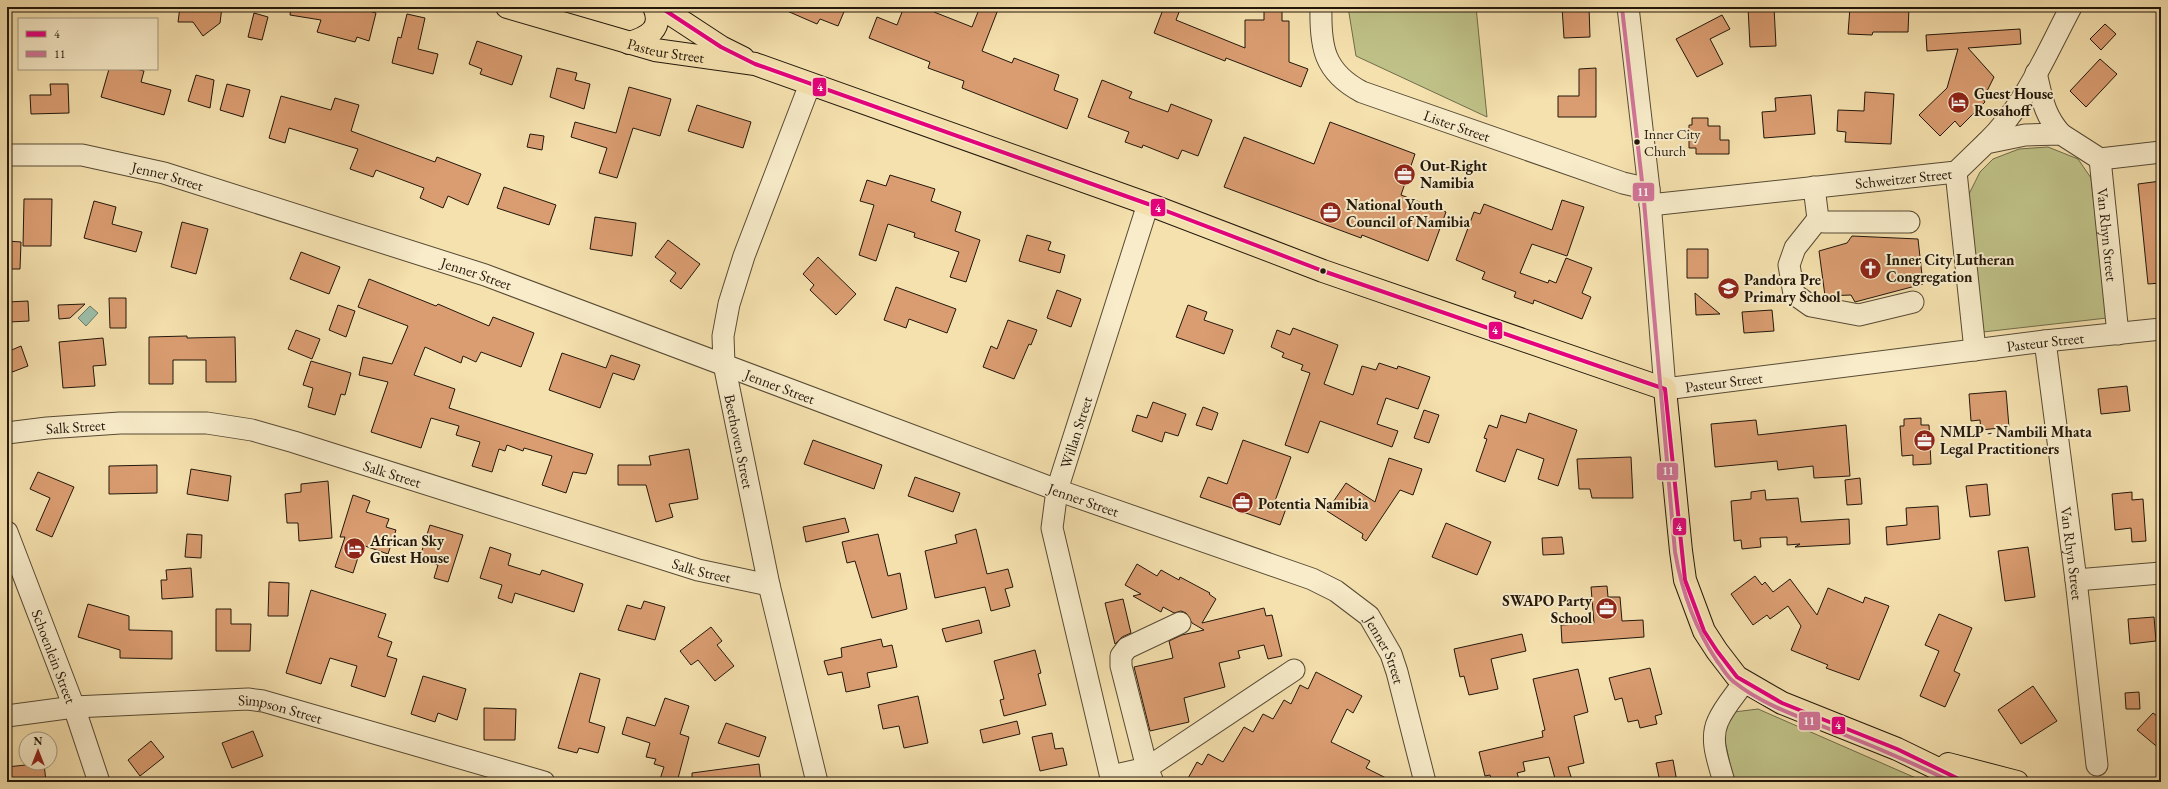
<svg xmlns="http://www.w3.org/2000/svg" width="2168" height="789" font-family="'EB Garamond',serif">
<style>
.green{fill:#bfc288;stroke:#706c4a}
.water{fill:#9cbea9;stroke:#6b7b6a}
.building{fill:#da9d71;stroke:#22170b}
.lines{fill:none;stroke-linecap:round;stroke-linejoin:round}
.minor-casing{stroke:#574a34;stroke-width:23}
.major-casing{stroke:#22170b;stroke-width:24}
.minor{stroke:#f8ecca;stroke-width:21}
.major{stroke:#f5e1ae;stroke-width:22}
.bus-1-casing{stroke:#f8ecca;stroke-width:7}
.bus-2-casing{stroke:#f8ecca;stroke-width:7}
.bus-1{stroke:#e5007d;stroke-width:4}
.bus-2{stroke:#d3759a;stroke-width:4}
.bus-dot{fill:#22170b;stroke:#f8ecca;stroke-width:1.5}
.labels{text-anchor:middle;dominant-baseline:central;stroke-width:4;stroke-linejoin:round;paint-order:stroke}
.bus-label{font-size:14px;fill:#22170b;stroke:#f8ecca;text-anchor:start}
.street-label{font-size:15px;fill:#22170b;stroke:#f8ecca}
.poi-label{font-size:15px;font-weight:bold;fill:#22170b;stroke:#f8ecca;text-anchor:start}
.line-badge{stroke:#f8ecca;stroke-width:1.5}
.badge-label{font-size:11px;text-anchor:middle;font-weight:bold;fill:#fff}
</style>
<rect width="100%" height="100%" fill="#f5e1ae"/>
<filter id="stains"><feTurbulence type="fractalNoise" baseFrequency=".005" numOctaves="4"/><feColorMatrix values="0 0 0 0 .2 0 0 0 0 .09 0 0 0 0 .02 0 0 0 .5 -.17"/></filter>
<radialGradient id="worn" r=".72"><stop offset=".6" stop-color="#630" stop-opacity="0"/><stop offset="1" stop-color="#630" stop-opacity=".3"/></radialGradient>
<path class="green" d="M1348,7h128l11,110 -131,-61z
M2048,147l30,12 13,19 16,140 -124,14 -14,-138 11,-22 13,-13 26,-10z
M1758,709l167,73h-191l-9,-41v-19l9,-10z"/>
<path class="water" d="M90,306l8,7 -12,13 -8,-8z"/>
<path class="building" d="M180,7h42l-2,16 -17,13 -10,-14h-15z
M291,7h63l22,6 -7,28 -12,-4 -2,5 -38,-10 4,-12 -31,-5z
M778,7h68l-8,19 -18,-7 -3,5z
M904,7h32l-2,5 38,15 8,-20h19l-17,44 30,12 2,-5 45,17 -5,15 24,9 -11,30 -105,-41 2,-7 -36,-13 2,-6 -61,-24 8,-21 20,8z
M1164,7h17l-5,13 69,28v-28h19v-13h18v14h7v41l19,7 -7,18 -75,-29 -1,3 -71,-28z
M1562,7h27l1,30 -26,1z
M1748,7h26l2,39 -26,1z
M1850,7h59l-1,25h-35l-1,3 -24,-1z
M254,13l14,4 -6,23 -14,-3z
M407,14l18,4 -7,31 20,5 -5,20 -41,-11 6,-26 3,1z
M1722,15l8,14 -20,10 13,25 -26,13 -21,-38z
M2105,24l11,10 -15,16 -11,-11z
M2020,29l1,15 -53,4 26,29 -11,22 2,3 -25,25 -5,-6 -15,15 -21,-21 28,-27 11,-39 -31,2 -1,-16z
M477,41l45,15 -10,29 -32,-11 2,-5 -13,-5z
M2100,59l17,15 -31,33 -16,-16z
M557,68l20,5 -2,7 15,4 -6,25 -34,-12z
M1596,68v49h-38v-21h21v-27z
M109,69h27l8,2 -3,11 30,8 -7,25 -63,-18z
M196,75l18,5 -4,28 -22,-7z
M1102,80l30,12 -3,6 39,14 3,-8 41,16 -14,36 -16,-6 -4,9 -35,-14 -1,3 -17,-6 4,-10 -41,-15z
M50,84h18l1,29 -38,1 -1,-19h21z
M227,84l23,6 -7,27 -23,-7z
M629,87l42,12 -11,37 -27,-8 -16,50 -18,-5 8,-25 -36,-11 4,-15 41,11z
M1865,92l29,2 -3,50 -46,-2 1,-10 -9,-1 1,-21 26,1z
M1811,95l4,39 -51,4 -2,-26 14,-1 -1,-13z
M281,96l50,14 4,-12 24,7 -8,26 84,31 2,-5 44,17 -13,31 -20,-9 -5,12 -23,-10 4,-10 -48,-18 -3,7 -23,-8 8,-20 -69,-21 -4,15 -16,-5z
M697,105l54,17 -8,26 -55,-17z
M1692,118h16v8h12v14h9v14h-33v-6h-7v-23h3z
M1330,122l85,32 -14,41 45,17 -18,49 -66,-26 -1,3 -137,-51 20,-50 70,27z
M530,134l14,2 -2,14 -15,-3z
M890,175l45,14 -4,12 30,11 -6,19 25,9 -14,42 -16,-5 9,-25 -45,-15 1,-4 -27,-9 -12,37 -17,-6 15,-50 -14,-4 7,-21 19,6z
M2161,181v102l-13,1 -10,-100z
M504,187l52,18 -7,20 -52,-17z
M24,199h28l-1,47h-28z
M1562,200l22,7 -17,49 -35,-12 -12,29 28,10 1,-3 7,3 10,-25 26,10 -10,25 9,4 -9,22 -48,-19 -1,4 -19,-7 2,-5 -34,-13 3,-7 -29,-12 18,-48 6,2 4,-10 68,26z
M94,201l22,6 -4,17 30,8 -6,20 -52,-14z
M595,217l41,6 -4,33 -42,-7z
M182,222l26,7 -12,45 -25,-7z
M1027,235l24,7 -3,8 17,5 -5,18 -41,-12z
M1852,236l66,3 5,45 -68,18 -4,-7 -26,1 -6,-45 28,-8z
M668,240l32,24 -19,25 -11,-8 6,-8 -21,-16z
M7,241l14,1 -1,27h-13z
M1687,249h21v29h-21z
M301,252l39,15 -11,27 -39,-15z
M818,257l38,37 -20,21 -26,-25 4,-5 -11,-11z
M369,279l67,27 2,-2 51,22 4,-9 41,16 -13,34 -40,-15 -5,10 -13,-6 -2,7 -36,-16 -11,28 41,14 -6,19 144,46 -7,20 -13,-2 -7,21 -24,-8 10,-29 -28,-8 -1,3 -16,-6 -2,6 -6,-2 -7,23 -20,-6 8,-24 -24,-7 3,-9 -28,-8 -10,30 -50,-16 17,-50 -29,-7 4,-18 29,7 16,-38 -50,-19z
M896,287l60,22 -9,24 -38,-14 -3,9 -22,-8z
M1057,290l24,9 -10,28 -24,-9z
M1695,293l25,21 -24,1z
M109,298h17v30h-16z
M28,301l1,20 -20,1 -1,-20z
M85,304l-15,14 -11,1 -1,-14z
M338,305l17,6 -9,26 -17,-7z
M1188,305l19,7 -3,8 29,10 -9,24 -48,-17z
M1772,310l2,21 -30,2 -2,-21z
M1008,320l29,10 -6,15 -2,-1 -15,35 -31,-12 8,-21 6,3z
M1293,328l45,17 -14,39 29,11 9,-29 14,4 3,-7 18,6 1,-3 32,11 -12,32 -32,-11 -9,26 21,7 -6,16 -72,-26 -12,32 -23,-8 25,-72 -9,-3 2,-5 -21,-8 2,-4 -13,-6 6,-17 13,5z
M296,330l24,9 -8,20 -24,-10z
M187,336v2l48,-1 1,45h-30v-22h-33v24h-24v-47z
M103,338l3,27 -13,1 2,20 -32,2 -4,-46z
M21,346l7,20 -21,8v-22z
M562,353l44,15 5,-13 29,10 -6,15 -21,-7 -13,35 -51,-18z
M311,361l40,12 -6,22 -4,-1 -6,21 -27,-8 5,-19 -10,-3z
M2127,386l3,25 -29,3 -3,-25z
M2006,391l3,36 -28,3 -1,-10 -9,1 -2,-27z
M1153,402l33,12 -8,22 -13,-4 -3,10 -30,-11 5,-16 10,3z
M1203,407l15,6 -6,17 -16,-5z
M1424,410l15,5 -10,28 -15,-5z
M1529,413l48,17 -19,56 -20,-7 6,-20 -27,-10 -12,33 -29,-11 11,-32 -3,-1 5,-13 8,3 4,-13 25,8z
M1921,418v7h8l2,39 -18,1v-10l-11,1 -2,-30h4v-7z
M1756,420l2,15 88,-10 4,51 -36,2 -1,-12 -35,4 -1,-9 -62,6 -4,-43z
M813,440l69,25 -8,24 -70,-25z
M1243,440l48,17 -16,44 12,5 -7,19 -80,-28 8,-20 19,7z
M689,449l9,50 -29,5 4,13 -17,5 -10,-37h-28v-20h33l-2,-9z
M1631,457l2,41h-41l-2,-9h-11l-2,-30z
M1389,458l33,11 -9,26 -13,-5 -34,51 -4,-3 1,-4 -36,-23 19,-28 29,19z
M157,465v28l-48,1v-28z
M191,469l40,7 -3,25 -41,-7z
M38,472l36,15 -22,50 -16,-7 14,-32 -20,-9z
M915,477l45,16 -7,19 -45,-16z
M1860,478l2,26 -15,1 -2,-25z
M328,481l4,57 -33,3 -1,-18h-11l-2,-29 16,-2v-8z
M1987,484l3,31 -20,2 -4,-31z
M1765,490l1,10 32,-2 3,24 48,-3 1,25 -55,3 5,-3 -13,1v-8l-27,1 1,9 -19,2 -1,-9 -7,1 -3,-40 20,-2v-7z
M2132,492v8l11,-1 3,42 -14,1 -1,-14 -16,2 -3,-36z
M353,495l17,6 -4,11 23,7 -3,8 10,3 -8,24 -26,-9 -9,28 -18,-6 10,-30h-5z
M1938,506l2,33 -53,6 -1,-18 21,-2 -1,-17z
M845,518l4,14 -43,10 -3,-15z
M1446,523l45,19 -14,33 -45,-18z
M430,525l33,10 -15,47 -14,-4 4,-13 -19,-5z
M976,529l11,45 21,-5 5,18 -8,2 5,17 -19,5 -6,-24 -50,11 -10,-47 32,-8 -2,-8z
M187,534l15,1 -1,23 -16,-1z
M878,534l10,42 12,-3 7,36 -35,9 -17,-57 -8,2 -5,-21z
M1562,537l2,17 -21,1 -1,-17z
M490,547l21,7 -3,11 32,10 2,-5 41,14 -9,28 -59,-19 -3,10 -14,-5 4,-13 -22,-7z
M2028,547l7,50 -30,4 -7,-50z
M1137,564l20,12 4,-6 18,10 1,-3 30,16 -1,1 7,5 -14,24 62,-15 2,8 6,-1 10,41 -14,3 -4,-14 -26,6 2,7 -21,5 6,24 -41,11 5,24 -39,9 -16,-64 39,-9 -4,-17 13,-6 22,-5 -12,-7 -6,-10 -5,-2 -7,2 -11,-6 -2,5 -28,-16 8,-2 -16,-9z
M191,568l2,29 -31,2 -1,-19h6l-1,-10z
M1755,576l7,9 3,-3 8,10 17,-13 27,36 11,-27 35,15 2,-6 24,9 -30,74 -33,-12 2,-3 -37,-15 10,-24 -13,-20 -18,13 -3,-4 -14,10 -22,-31z
M269,582l20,1 -1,33h-20z
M1607,586l1,11h12l2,24 21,-1 1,17 -82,6 -1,-18 33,-2 -3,-36z
M311,590l75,24 -8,23 14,5 -5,14 10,3 -12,38 -34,-11 6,-20 -27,-8 -9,26 -35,-11z
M1123,599l8,34 -9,4 -7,7 -10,-41z
M644,601l21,6 -10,33 -37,-10 9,-25 14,4z
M88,604l41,12v14l43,1v28l-52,-1v-8l-42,-13z
M216,609h15v15h20l-1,27h-34z
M1939,614l33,14 -18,43 6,3 -15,33 -25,-11 19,-45 -14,-6z
M2154,617l2,24 -26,3 -2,-25z
M979,620l3,13 -36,9 -4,-13z
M711,627l11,14 -5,4 17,21 -19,15 -17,-21 -7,5 -11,-14z
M1522,634l4,17 -35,8 7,30 -29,6 -5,-19 -4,1 -6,-28z
M881,639l2,8 9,-2 5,22 -30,6 3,14 -24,5 -4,-20 -14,3 -4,-14 18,-4 -1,-9z
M1035,650l6,23 -3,1 8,31 -42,11 -4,-16 4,-1 -10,-38z
M1650,668l12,46 -7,2 2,8 -17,4 -2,-8 -10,2 -6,-24 -7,2 -6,-22z
M1578,669l10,43 -14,4 10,47 -16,4 4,13 -16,2 -7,-25 -26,5 2,9 -8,2 3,9h-28l-2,-7 -5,1 -6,-24 64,-15 -1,-6 3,-1 -12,-51z
M1316,672l46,24 -9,17 -6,-4 -16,33 39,19 -4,7 28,14h-208l11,-20 5,3 6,-11 15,8 21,-35 9,5 10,-18 10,5 11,-19 7,4 9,-19 8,4z
M580,673l20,6 -11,43 16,5 -7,26 -19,-5 -2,5 -19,-5z
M423,676l43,13 -9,31 -19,-7 -3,9 -24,-8z
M2033,686l24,35 -36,23 -23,-34z
M2139,692l1,17h-14l-1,-16z
M918,696l10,47 -24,5 -5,-22 -16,3 -5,-24z
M665,698l24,8 -9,28 9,3 -12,45h-18l5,-15 -10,-3 2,-5 -10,-2 4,-14 -28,-9 5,-17 28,9z
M484,708l32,1 -1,31h-31z
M2153,713l8,6v31l-24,-20z
M1017,721l3,13 -37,9 -3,-13z
M726,723l40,14 -7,20 -41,-14z
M253,731l10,25 -31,12 -10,-25z
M1052,733l3,16 8,-1 4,17 -27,6 -8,-34z
M151,741l13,16 -24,19 -12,-16z
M1673,760l4,22h-17l-4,-19z
M44,763l2,19h-39v-15z
M759,764l2,18h-69v-9z"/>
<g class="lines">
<defs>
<g id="minor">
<path id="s1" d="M1321,7c-1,40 3,65 41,85l261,91 26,6"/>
<path id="s2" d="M1628,7l21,182 16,200 380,-48 116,-12"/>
<path d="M2036,73c6,25 8,42 25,61"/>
<path id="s3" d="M810,84l-66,172 -15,48 -6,32 1,28 45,221 48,197"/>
<path d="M1986,143c39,-37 60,-89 85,-136"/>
<path id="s4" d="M7,155h75l82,18 321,102 572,215 255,89 24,12 33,25 22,38 6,18 28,110"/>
<path id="s5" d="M2100,159l18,175"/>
<path d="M1956,172l19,178"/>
<path d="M1814,187l4,32 6,3h85"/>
<path id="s6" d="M1650,205l306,-33 30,-29 39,-8 36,-1 39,25 61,-7"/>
<path d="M1818,219l-23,29 -6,17 5,29 17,12 48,9 54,-13"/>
<path id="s7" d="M2045,341l31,239 21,185"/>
<path id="s8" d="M7,433l40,-5 73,-5h87l45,7 42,12 404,128 71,15"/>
<path id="s9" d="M7,532l67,175 25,75"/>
<path d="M2076,580l85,-7"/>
<path id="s10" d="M7,716l67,-9 174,-8 15,2 281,81"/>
<path d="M1111,776l36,-8 147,-98"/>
<path id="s11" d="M1112,782l-60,-254 5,-38 91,-286"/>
<path d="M1153,782l-6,-14 -26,-102v-10l6,-8 53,-25"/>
<path d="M1724,782c-5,-19 -15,-42 -6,-61 6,-14 18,-27 26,-39"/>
</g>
<g id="major">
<path id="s12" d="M507,7l148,43 100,14 393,140 175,67 342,118 16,162 4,29 19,51 13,20 20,26 45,26 115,46 68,33"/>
<path d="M660,7l61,40 22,11"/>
<path d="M629,43c18,-5 35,-14 25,-36"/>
<path d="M1948,764l69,18"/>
</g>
</defs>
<use href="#minor" class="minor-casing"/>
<use href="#major" class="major-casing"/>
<use href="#minor" class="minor"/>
<use href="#major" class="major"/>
<defs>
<path id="bus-1" d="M660,7l61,40 34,17 393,140 175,67 342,118
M1665,389l20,191 19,51 13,20 20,26 45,26 115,46 68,33"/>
<path id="bus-2" d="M1622,8l21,182 32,362c7,40 19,75 42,109 5,6 10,16 17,21 30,24 71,37 106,51 38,15 75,31 112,49"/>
</defs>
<use href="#bus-1" class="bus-1-casing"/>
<use href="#bus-2" class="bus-2-casing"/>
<use href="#bus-1" class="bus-1"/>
<use href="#bus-2" class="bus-2"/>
</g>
<defs>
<symbol id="hotel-disc" viewBox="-11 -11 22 22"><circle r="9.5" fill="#8f2418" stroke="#f8ecca"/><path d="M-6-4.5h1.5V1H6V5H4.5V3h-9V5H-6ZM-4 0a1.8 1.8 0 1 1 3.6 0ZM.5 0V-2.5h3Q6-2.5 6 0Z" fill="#fff"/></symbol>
<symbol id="office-disc" viewBox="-11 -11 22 22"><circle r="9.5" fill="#8f2418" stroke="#f8ecca"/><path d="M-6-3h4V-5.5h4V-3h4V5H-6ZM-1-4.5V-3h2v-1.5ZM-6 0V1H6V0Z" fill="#fff"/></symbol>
<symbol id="church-disc" viewBox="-11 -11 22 22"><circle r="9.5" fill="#8f2418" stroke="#f8ecca"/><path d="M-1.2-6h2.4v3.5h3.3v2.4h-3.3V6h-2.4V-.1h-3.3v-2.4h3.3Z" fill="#fff"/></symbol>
<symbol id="school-disc" viewBox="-11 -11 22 22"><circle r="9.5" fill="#8f2418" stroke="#f8ecca"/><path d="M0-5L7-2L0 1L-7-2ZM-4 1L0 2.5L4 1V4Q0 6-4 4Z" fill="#fff"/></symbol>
</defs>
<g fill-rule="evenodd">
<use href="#hotel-disc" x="1946" y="90" width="25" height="25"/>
<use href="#office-disc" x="1392" y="162" width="25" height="25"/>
<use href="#office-disc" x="1318" y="200" width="25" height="25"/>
<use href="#church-disc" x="1858" y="256" width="25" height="25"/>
<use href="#school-disc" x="1716" y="276" width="25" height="25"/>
<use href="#office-disc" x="1912" y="428" width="25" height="25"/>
<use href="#office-disc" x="1230" y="490" width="25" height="25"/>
<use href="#hotel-disc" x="342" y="536" width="25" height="25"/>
<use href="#office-disc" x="1594" y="596" width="25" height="25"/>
</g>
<g class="bus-dot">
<circle cx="1637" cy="142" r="3.5"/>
<circle cx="1323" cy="271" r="3.5"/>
</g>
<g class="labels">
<g class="bus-label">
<text x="1644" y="134">Inner City<tspan x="1644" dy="17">Church</tspan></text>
</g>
<g class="street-label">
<text stroke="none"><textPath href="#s12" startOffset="165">Pasteur Street</textPath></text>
<text stroke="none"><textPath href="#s1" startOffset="202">Lister Street</textPath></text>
<text stroke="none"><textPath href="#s4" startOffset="163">Jenner Street</textPath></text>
<text stroke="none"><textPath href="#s6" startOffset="255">Schweitzer Street</textPath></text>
<text stroke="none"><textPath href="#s5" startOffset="76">Van Rhyn Street</textPath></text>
<text stroke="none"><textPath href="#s4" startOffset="487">Jenner Street</textPath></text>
<text stroke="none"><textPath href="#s2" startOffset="767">Pasteur Street</textPath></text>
<text stroke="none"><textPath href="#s2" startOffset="443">Pasteur Street</textPath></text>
<text stroke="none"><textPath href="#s4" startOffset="811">Jenner Street</textPath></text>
<text stroke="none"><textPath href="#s8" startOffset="69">Salk Street</textPath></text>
<text stroke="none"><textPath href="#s11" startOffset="360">Willan Street</textPath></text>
<text stroke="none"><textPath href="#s3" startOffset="374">Beethoven Street</textPath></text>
<text stroke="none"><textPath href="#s8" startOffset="393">Salk Street</textPath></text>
<text stroke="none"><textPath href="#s4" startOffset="1135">Jenner Street</textPath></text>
<text stroke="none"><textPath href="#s7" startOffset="214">Van Rhyn Street</textPath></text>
<text stroke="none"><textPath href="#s8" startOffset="717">Salk Street</textPath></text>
<text stroke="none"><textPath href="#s4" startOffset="1483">Jenner Street</textPath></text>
<text stroke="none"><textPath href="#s9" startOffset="133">Schoenlein Street</textPath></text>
<text stroke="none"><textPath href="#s10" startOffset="275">Simpson Street</textPath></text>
</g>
<g class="poi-label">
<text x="1974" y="93">Guest House<tspan x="1974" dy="17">Rosahoff</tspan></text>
<text x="1420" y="165">Out-Right<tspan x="1420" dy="17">Namibia</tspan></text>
<text x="1346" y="204">National Youth<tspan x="1346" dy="17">Council of Namibia</tspan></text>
<text x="1886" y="259">Inner City Lutheran<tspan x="1886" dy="17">Congregation</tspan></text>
<text x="1744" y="279">Pandora Pre<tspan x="1744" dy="17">Primary School</tspan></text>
<text x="1940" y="431">NMLP - Nambili Mhata<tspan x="1940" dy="17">Legal Practitioners</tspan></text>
<text x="1258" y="503">Potentia Namibia</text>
<text x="370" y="540">African Sky<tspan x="370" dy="17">Guest House</tspan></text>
<text x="1592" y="600" text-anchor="end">SWAPO Party<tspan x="1592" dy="17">School</tspan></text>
</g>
</g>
<g class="line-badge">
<rect x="812" y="77" width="15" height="20" rx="4" fill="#e5007d"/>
<rect x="1632" y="182" width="23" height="20" rx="4" fill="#d3759a"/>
<rect x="1150" y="198" width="16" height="19" rx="4" fill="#e5007d"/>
<rect x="1488" y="321" width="15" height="19" rx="4" fill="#e5007d"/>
<rect x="1656" y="462" width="23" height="19" rx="4" fill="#d3759a"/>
<rect x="1672" y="517" width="15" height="19" rx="4" fill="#e5007d"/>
<rect x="1798" y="711" width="23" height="20" rx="4" fill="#d3759a"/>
<rect x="1831" y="716" width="15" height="19" rx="4" fill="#e5007d"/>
</g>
<g class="badge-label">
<text x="820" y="91">4</text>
<text x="1643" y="196">11</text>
<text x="1158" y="212">4</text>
<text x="1495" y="334">4</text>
<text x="1668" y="475">11</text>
<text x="1679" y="531">4</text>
<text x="1809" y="725">11</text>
<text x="1838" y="729">4</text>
</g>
<rect width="2168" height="789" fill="none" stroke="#f5e1ae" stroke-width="24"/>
<rect x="8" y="8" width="2152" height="773" fill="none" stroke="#22170b" stroke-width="2"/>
<rect x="12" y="12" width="2144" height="765" fill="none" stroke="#22170b"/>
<rect x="18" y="18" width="140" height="52" fill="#f8ecca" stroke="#a2977e"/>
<rect x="26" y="31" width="20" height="6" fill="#e5007d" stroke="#a2977e"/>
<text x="54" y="38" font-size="12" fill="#22170b">4</text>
<rect x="26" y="51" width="20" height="6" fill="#d3759a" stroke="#a2977e"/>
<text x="54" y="58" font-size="12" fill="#22170b">11</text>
<g transform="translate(38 751)"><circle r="19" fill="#f8ecca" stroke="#a2977e"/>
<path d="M0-3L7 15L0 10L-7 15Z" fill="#8f2418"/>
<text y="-6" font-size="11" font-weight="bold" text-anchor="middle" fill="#22170b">N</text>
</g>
<rect width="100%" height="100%" filter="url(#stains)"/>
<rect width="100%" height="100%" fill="url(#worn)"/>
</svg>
